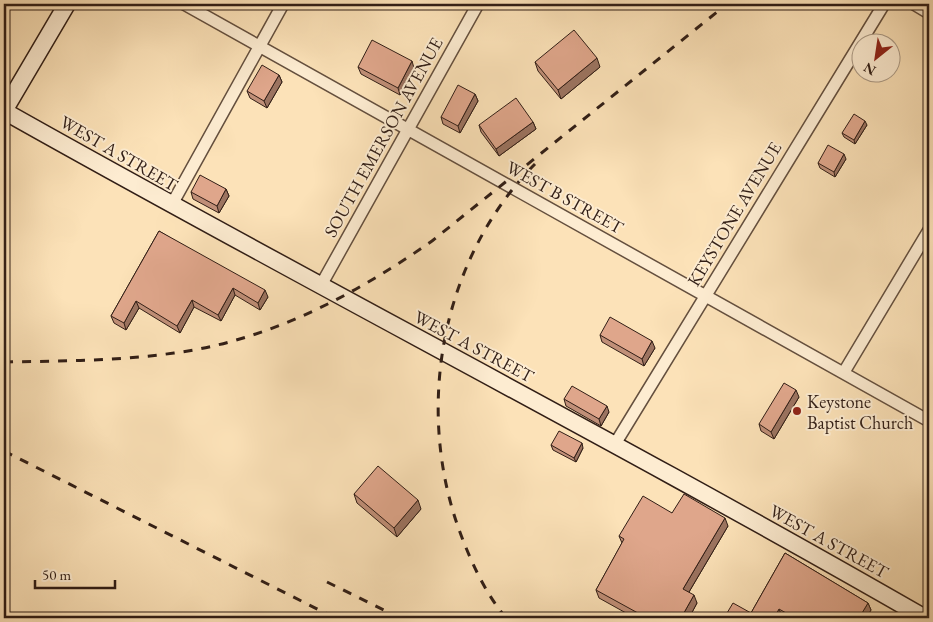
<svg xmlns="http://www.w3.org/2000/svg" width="933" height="622" font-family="'EB Garamond',serif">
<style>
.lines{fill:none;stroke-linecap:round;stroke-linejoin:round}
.street-casing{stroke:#644f3e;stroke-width:14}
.secondary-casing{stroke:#311e16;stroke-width:19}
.street{stroke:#fdecd1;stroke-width:11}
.secondary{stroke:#fdecd1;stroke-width:16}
.rail{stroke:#311e16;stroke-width:3;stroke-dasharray:9 9;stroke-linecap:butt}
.wall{fill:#c08f78;stroke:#311e16}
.shaded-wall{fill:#9c7461;stroke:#311e16}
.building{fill:#dfa68b;stroke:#311e16}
.poi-dot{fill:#8f2418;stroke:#fdecd1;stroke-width:2}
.labels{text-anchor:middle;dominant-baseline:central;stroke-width:4;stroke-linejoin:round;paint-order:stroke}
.street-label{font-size:18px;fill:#311e16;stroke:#fdecd1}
.poi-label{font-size:18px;fill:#311e16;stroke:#fdecd1;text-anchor:start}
</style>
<rect width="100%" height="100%" fill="#fce2b8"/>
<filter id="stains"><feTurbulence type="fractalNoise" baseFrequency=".004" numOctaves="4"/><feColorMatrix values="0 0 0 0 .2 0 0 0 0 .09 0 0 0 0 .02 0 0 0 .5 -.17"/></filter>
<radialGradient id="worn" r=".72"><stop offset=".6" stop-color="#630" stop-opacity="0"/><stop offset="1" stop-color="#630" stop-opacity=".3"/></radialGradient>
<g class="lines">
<defs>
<path id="street" d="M184,4l745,417
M914,4l15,9
M171,206l112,-202
M320,287l158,-283
M844,372l85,-142
M615,444l269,-440"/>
<path id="secondary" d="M4,111c305,172 617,332 921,507
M4,111l63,-107"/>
</defs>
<use href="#street" class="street-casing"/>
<use href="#secondary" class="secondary-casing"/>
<use href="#street" class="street"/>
<use href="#secondary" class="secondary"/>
<path class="rail" d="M4,362c57,-1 113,-1 170,-9 94,-12 181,-58 258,-112l295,-237
M4,451l331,167
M327,582l73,36
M506,618c-20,-24 -34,-54 -45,-83 -47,-124 -21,-275 74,-371"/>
</g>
<path class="wall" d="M535,62l65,5 -39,32 -23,-28z
M358,67l56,1 -14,27 -39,-21z
M279,75l3,7 -15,26 -17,-10 -3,-7z
M475,94l3,7 -18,32 -17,-9 -2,-7z
M533,122l3,7 -37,27 -18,-24 -2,-7z
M867,125l-12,19 -11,-7 -2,-4z
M846,159l-11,18 -15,-9 -2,-5z
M226,189l3,7 -10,17 -26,-14 -2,-7z
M159,231l109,66 -8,13 -25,-15 -14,26 -27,-14 -14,26 -41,-25 -13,22 -12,-7 -3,-7z
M600,335l55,13 -11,18 -42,-24z
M799,397l-25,42 -13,-8 -2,-7z
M564,399l45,13 -8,14 -35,-20z
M551,445l32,3 -7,14 -23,-12z
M354,494l67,15 -24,28 -40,-34z
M672,513l56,13 -39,66 8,11 -8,15h-54l-36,-20 -3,-8 26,-47 -3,-7z
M785,553l83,50 3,7 -5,8h-81l-3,-2 -1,2h-57l27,-5z"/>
<path class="shaded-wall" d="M597,58l3,9 -39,32 -3,-9z
M412,61l2,7 -14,27 -2,-7z
M279,75l3,7 -15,26 -3,-7z
M475,94l3,7 -18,32 -2,-7z
M865,121l2,4 -12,19 -1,-4z
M533,122l3,7 -37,27 -3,-7z
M844,154l2,5 -11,18 -1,-5z
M226,189l3,7 -10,17 -2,-7z
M233,288l2,7 -14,26 -3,-6z
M265,290l3,7 -8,13 -2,-7z
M192,300l2,7 -14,26 -3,-7z
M136,301l3,7 -13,22 -2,-7z
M652,341l3,7 -11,18 -2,-7z
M796,390l3,7 -25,42 -3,-7z
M607,406l2,6 -8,14 -2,-7z
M582,443l1,5 -7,14 -2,-4z
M418,500l3,9 -24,28 -3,-9z
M725,518l3,8 -42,71 -3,-8z
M694,595l3,8 -8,15h-8z
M868,603l3,7 -5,8h-7z
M779,609l3,7 -1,2h-7z"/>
<path class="building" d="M574,30l23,28 -39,32 -23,-28z
M372,40l40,21 -14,27 -40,-21z
M262,65l17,10 -15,26 -17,-10z
M458,85l17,9 -17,32 -17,-9z
M516,98l17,24 -37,27 -17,-24z
M854,114l11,7 -11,19 -12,-7z
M828,145l16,9 -10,18 -16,-9z
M200,175l26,14 -9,17 -26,-14z
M159,231l106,59 -7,13 -25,-15 -15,27 -26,-15 -15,26 -41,-25 -12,22 -13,-7z
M610,317l42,24 -10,18 -42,-24z
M784,383l12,7 -25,42 -12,-8z
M572,386l35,20 -8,13 -35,-20z
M559,431l23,12 -8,15 -23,-13z
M378,466l40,34 -24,28 -40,-34z
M684,494l41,24 -42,71 11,6 -13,23h-34l-51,-28 28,-51 -5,-3 24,-40 29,17z
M785,553l83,50 -9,15h-64l-16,-9 -5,9h-50l9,-15 18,10z"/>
<circle class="poi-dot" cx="797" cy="411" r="5"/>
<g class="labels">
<g class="street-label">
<text transform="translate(383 137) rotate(-61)">SOUTH EMERSON AVENUE</text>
<text transform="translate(119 153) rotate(30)">WEST A STREET</text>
<text transform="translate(565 197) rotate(29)">WEST B STREET</text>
<text transform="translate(734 214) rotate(-59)">KEYSTONE AVENUE</text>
<text transform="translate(474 346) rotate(28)">WEST A STREET</text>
<text transform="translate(829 541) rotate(29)">WEST A STREET</text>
</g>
<g class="poi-label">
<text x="807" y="401">Keystone<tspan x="807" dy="21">Baptist Church</tspan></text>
</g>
</g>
<rect width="933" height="622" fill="none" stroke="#fce2b8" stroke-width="20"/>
<rect x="5" y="5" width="923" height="612" fill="none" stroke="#311e16" stroke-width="2.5"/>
<rect x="10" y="10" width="913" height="602" fill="none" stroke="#311e16"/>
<g transform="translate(876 58) rotate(210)"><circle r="24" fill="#fdecd1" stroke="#ab9a86"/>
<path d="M0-4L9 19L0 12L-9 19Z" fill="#8f2418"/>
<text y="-8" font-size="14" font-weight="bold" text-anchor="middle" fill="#311e16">N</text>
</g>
<path d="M35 580v8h80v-8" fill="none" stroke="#311e16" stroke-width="2.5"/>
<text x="42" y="580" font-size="15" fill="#311e16" stroke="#fdecd1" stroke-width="4" paint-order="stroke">50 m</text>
<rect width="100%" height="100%" filter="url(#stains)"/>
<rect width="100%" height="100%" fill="url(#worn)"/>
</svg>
